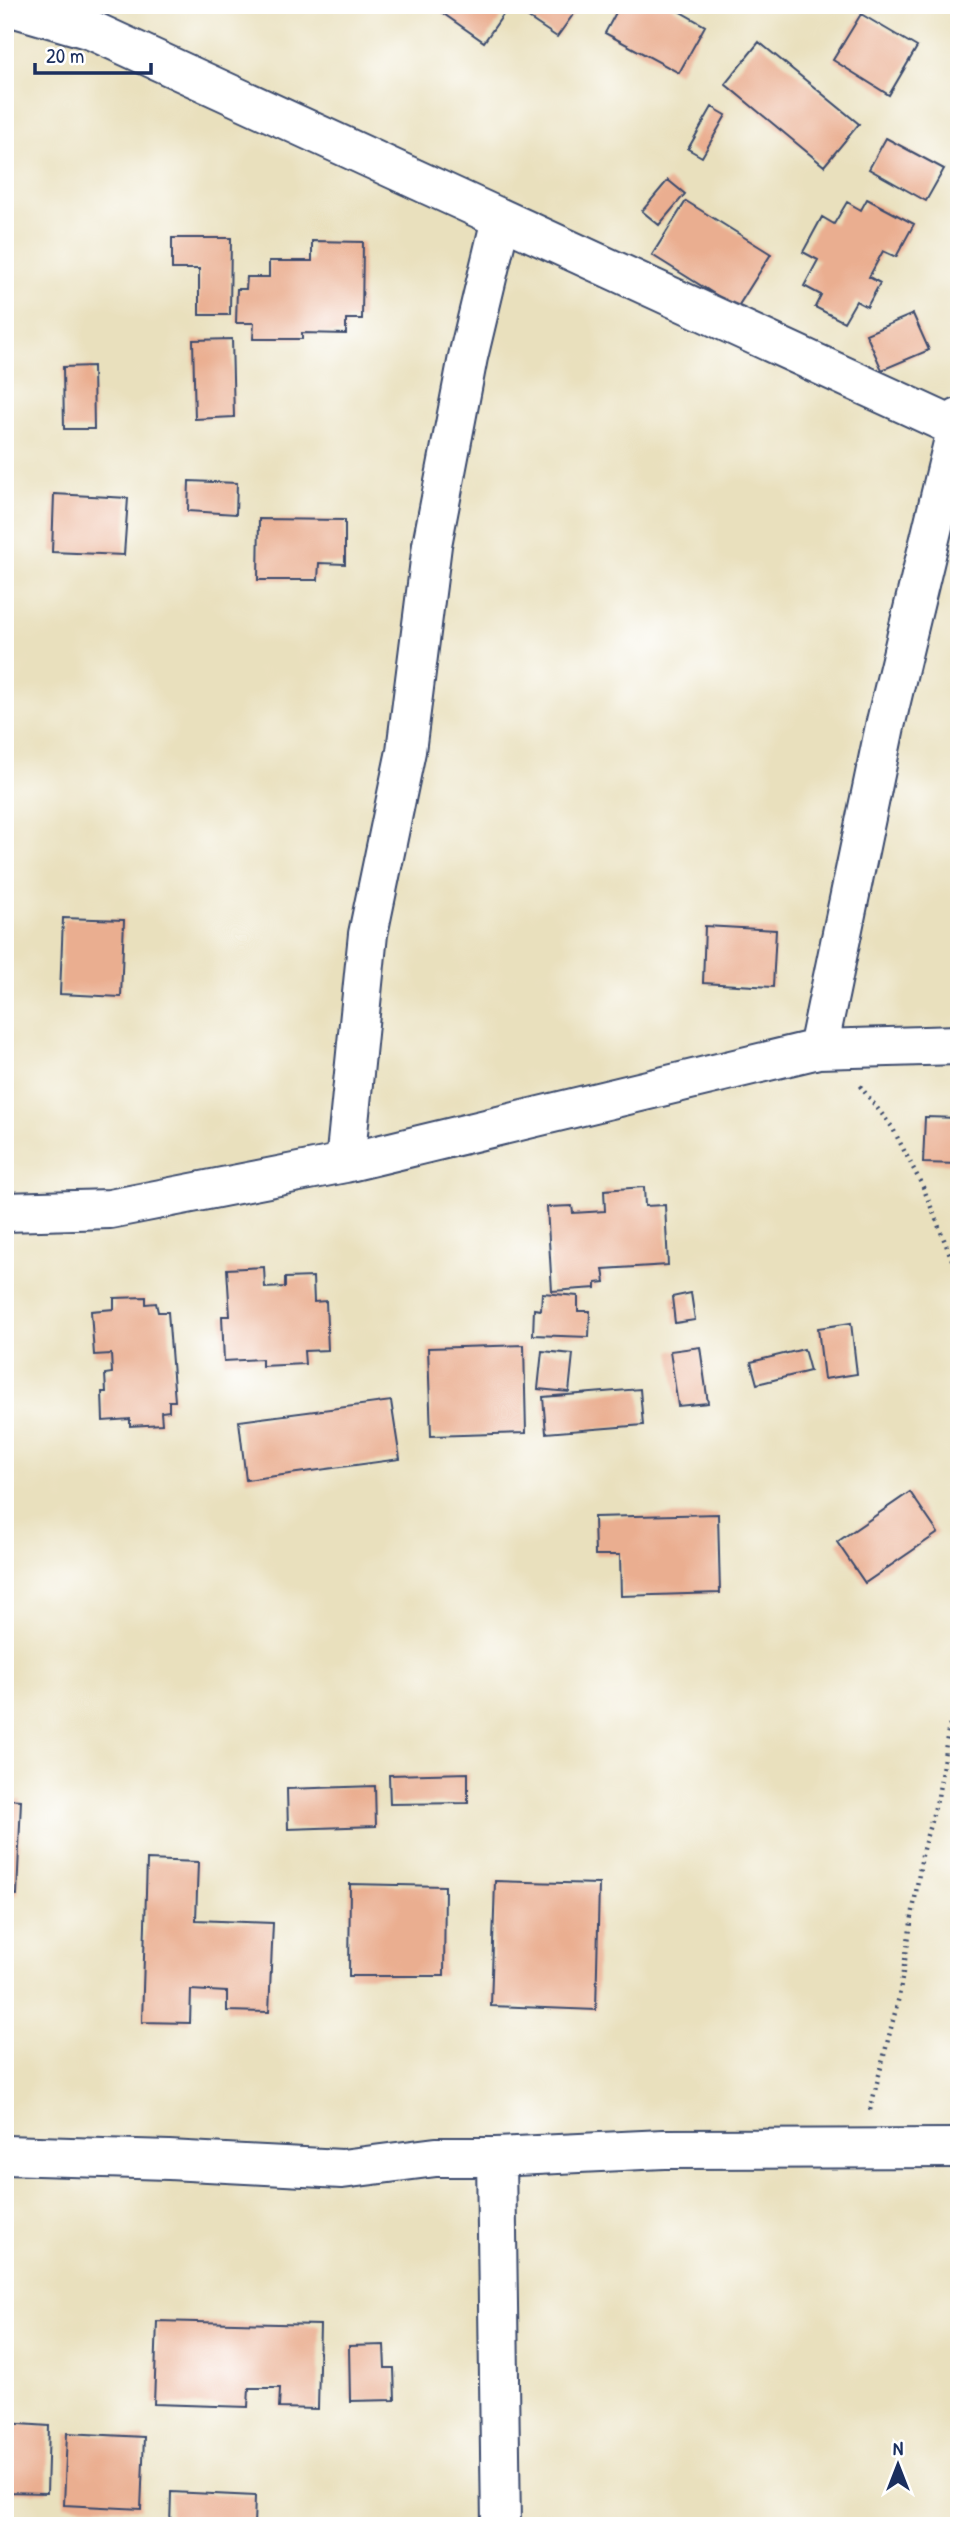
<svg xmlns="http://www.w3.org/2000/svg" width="964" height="2531" font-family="'Patrick Hand',sans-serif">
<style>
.building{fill:#eaae90}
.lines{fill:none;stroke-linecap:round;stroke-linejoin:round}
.street-casing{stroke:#3a4a6c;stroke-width:42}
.path{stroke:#3a4a6c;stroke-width:4.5;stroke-dasharray:2 5;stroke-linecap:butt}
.street{stroke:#fff;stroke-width:38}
</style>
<rect width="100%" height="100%" fill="#fff"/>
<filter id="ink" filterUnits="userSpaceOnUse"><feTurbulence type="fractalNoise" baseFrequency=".0143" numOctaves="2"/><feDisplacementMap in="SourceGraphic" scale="14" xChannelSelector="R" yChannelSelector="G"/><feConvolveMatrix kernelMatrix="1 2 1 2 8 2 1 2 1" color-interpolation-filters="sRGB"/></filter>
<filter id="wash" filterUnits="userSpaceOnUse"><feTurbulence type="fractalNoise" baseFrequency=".00686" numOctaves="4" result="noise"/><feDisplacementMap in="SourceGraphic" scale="28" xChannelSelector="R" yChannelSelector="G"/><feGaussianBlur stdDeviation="1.57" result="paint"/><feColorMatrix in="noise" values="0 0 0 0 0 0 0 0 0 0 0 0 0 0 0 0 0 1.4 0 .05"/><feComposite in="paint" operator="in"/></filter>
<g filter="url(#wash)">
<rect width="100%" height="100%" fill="#e9e0bd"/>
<g id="blocks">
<path class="building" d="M431,5h79l-26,37z
M528,5h52l-23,32 -30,-20 6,-9z
M620,5h48l37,21 -26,47 -74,-40z
M861,14l56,33 -28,48 -56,-35z
M759,42l100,82 -35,42 -99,-82z
M712,107l14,8 -24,42 -14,-8z
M886,138l58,31 -18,32 -57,-32z
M668,180l17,14 -26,31 -17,-14z
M867,199l47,25 -18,33 -13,-6 -14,26 11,6 -13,24 -11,-6 -12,21 -29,-15 6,-12 -17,-9 14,-26 -15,-8 19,-35 12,7 13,-22 14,8z
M686,201l85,53 -34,54 -85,-53z
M172,238h59l-1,77h-31v-46h-27z
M312,241l51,1 -1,77h-16v15l-44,-1v6h-49l1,-16h-18l1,-34h9l1,-12h22v-16h43z
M913,314l16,36 -47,20 -16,-36z
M232,339l2,78 -39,2 -2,-79z
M93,366l1,63h-30l-1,-62z
M189,481l48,2 -1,31 -48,-3z
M54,494l74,4 -4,57 -72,-3z
M259,519l86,1v44l-26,-1 -1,17h-60z
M63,918l61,2 -3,77 -61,-3z
M705,926l71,4 -3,57 -70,-4z
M925,1117l34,1v46l-36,-1z
M644,1187l1,19 20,-1 3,60 -65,4 2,13 -9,1v5l-44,3 -5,-84 25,-1 1,7 32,-2 -1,-21z
M264,1267l1,21 20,-1v-9l28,-1 1,25 12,-1 2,49 -24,1 1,13 -43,2v-7l-38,2 -2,-45h8l-3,-47z
M542,1293l36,3v15h12l-1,26 -56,-2 1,-26 7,1z
M691,1293l4,27 -20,3 -3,-26z
M146,1297v7l10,-1 2,9h10l7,89h-6v10l-8,1 1,12 -32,2v-7l-27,2 -1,-29h4l-1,-18 7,-1 -1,-19 -17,1 -3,-44 23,-2v-11z
M851,1323l6,51 -33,5 -6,-51z
M524,1345l2,88 -95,3 -3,-88z
M700,1347l8,56 -30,3 -8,-55z
M804,1349l6,22 -53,13 -6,-22z
M542,1351l31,3 -4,38 -31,-3z
M640,1389l3,36 -97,8 -3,-36z
M391,1401l9,58 -154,21 -7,-59z
M910,1492l28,41 -73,50 -28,-41z
M718,1514l2,79 -99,3 -1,-41h-25l-1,-38z
M468,1773v30l-78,1 -1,-29z
M375,1786l1,40 -88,3 -1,-40z
M5,1799l16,1 -4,95 -12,-1z
M147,1860l51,2 -2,58 77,3 -4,89 -42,-1v-19l-36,-2 -1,33 -48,-1z
M495,1881l104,3 -3,126 -105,-4z
M350,1884l95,2 -1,90h-95z
M157,2321l163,4 -2,84 -39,-1 1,-20h-31l-1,19 -94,-3z
M384,2345l1,23h9l1,32 -45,1 -1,-55z
M5,2423l44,3 -2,67 -42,-1z
M67,2433l77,4 -3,72 -77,-4z
M171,2492l84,4 -1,30h-84z"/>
</g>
</g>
<g filter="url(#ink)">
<use href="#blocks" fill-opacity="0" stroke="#3a4a6c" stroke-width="2"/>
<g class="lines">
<defs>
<path id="street" d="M5,5l86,25 866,398
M818,1049l141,-4
M345,1163l23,-229 38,-183 26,-206 36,-188 33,-138
M5,1212l105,-3 235,-46 473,-114 67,-323 74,-308
M5,2155l164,5 173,9 94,-12h60l168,-8 295,-1
M496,2157l5,369"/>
</defs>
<use href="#street" class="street-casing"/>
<path class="path" d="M860,1086l32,41 31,60 36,90
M870,2110l29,-113 24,-148 15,-52 10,-66 11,-34"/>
<use href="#street" class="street"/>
</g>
</g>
<rect width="964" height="2531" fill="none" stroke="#fff" stroke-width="28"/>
<g transform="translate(898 2465)" stroke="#ffffff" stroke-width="5" paint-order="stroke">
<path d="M0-5L12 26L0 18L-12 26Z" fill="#1b2f5e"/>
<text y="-10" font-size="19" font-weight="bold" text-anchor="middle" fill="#1b2f5e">N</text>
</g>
<path d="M35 63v10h116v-10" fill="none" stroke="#1b2f5e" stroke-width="3.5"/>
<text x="46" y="63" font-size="21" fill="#1b2f5e" stroke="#ffffff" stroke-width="5" paint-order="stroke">20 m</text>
</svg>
